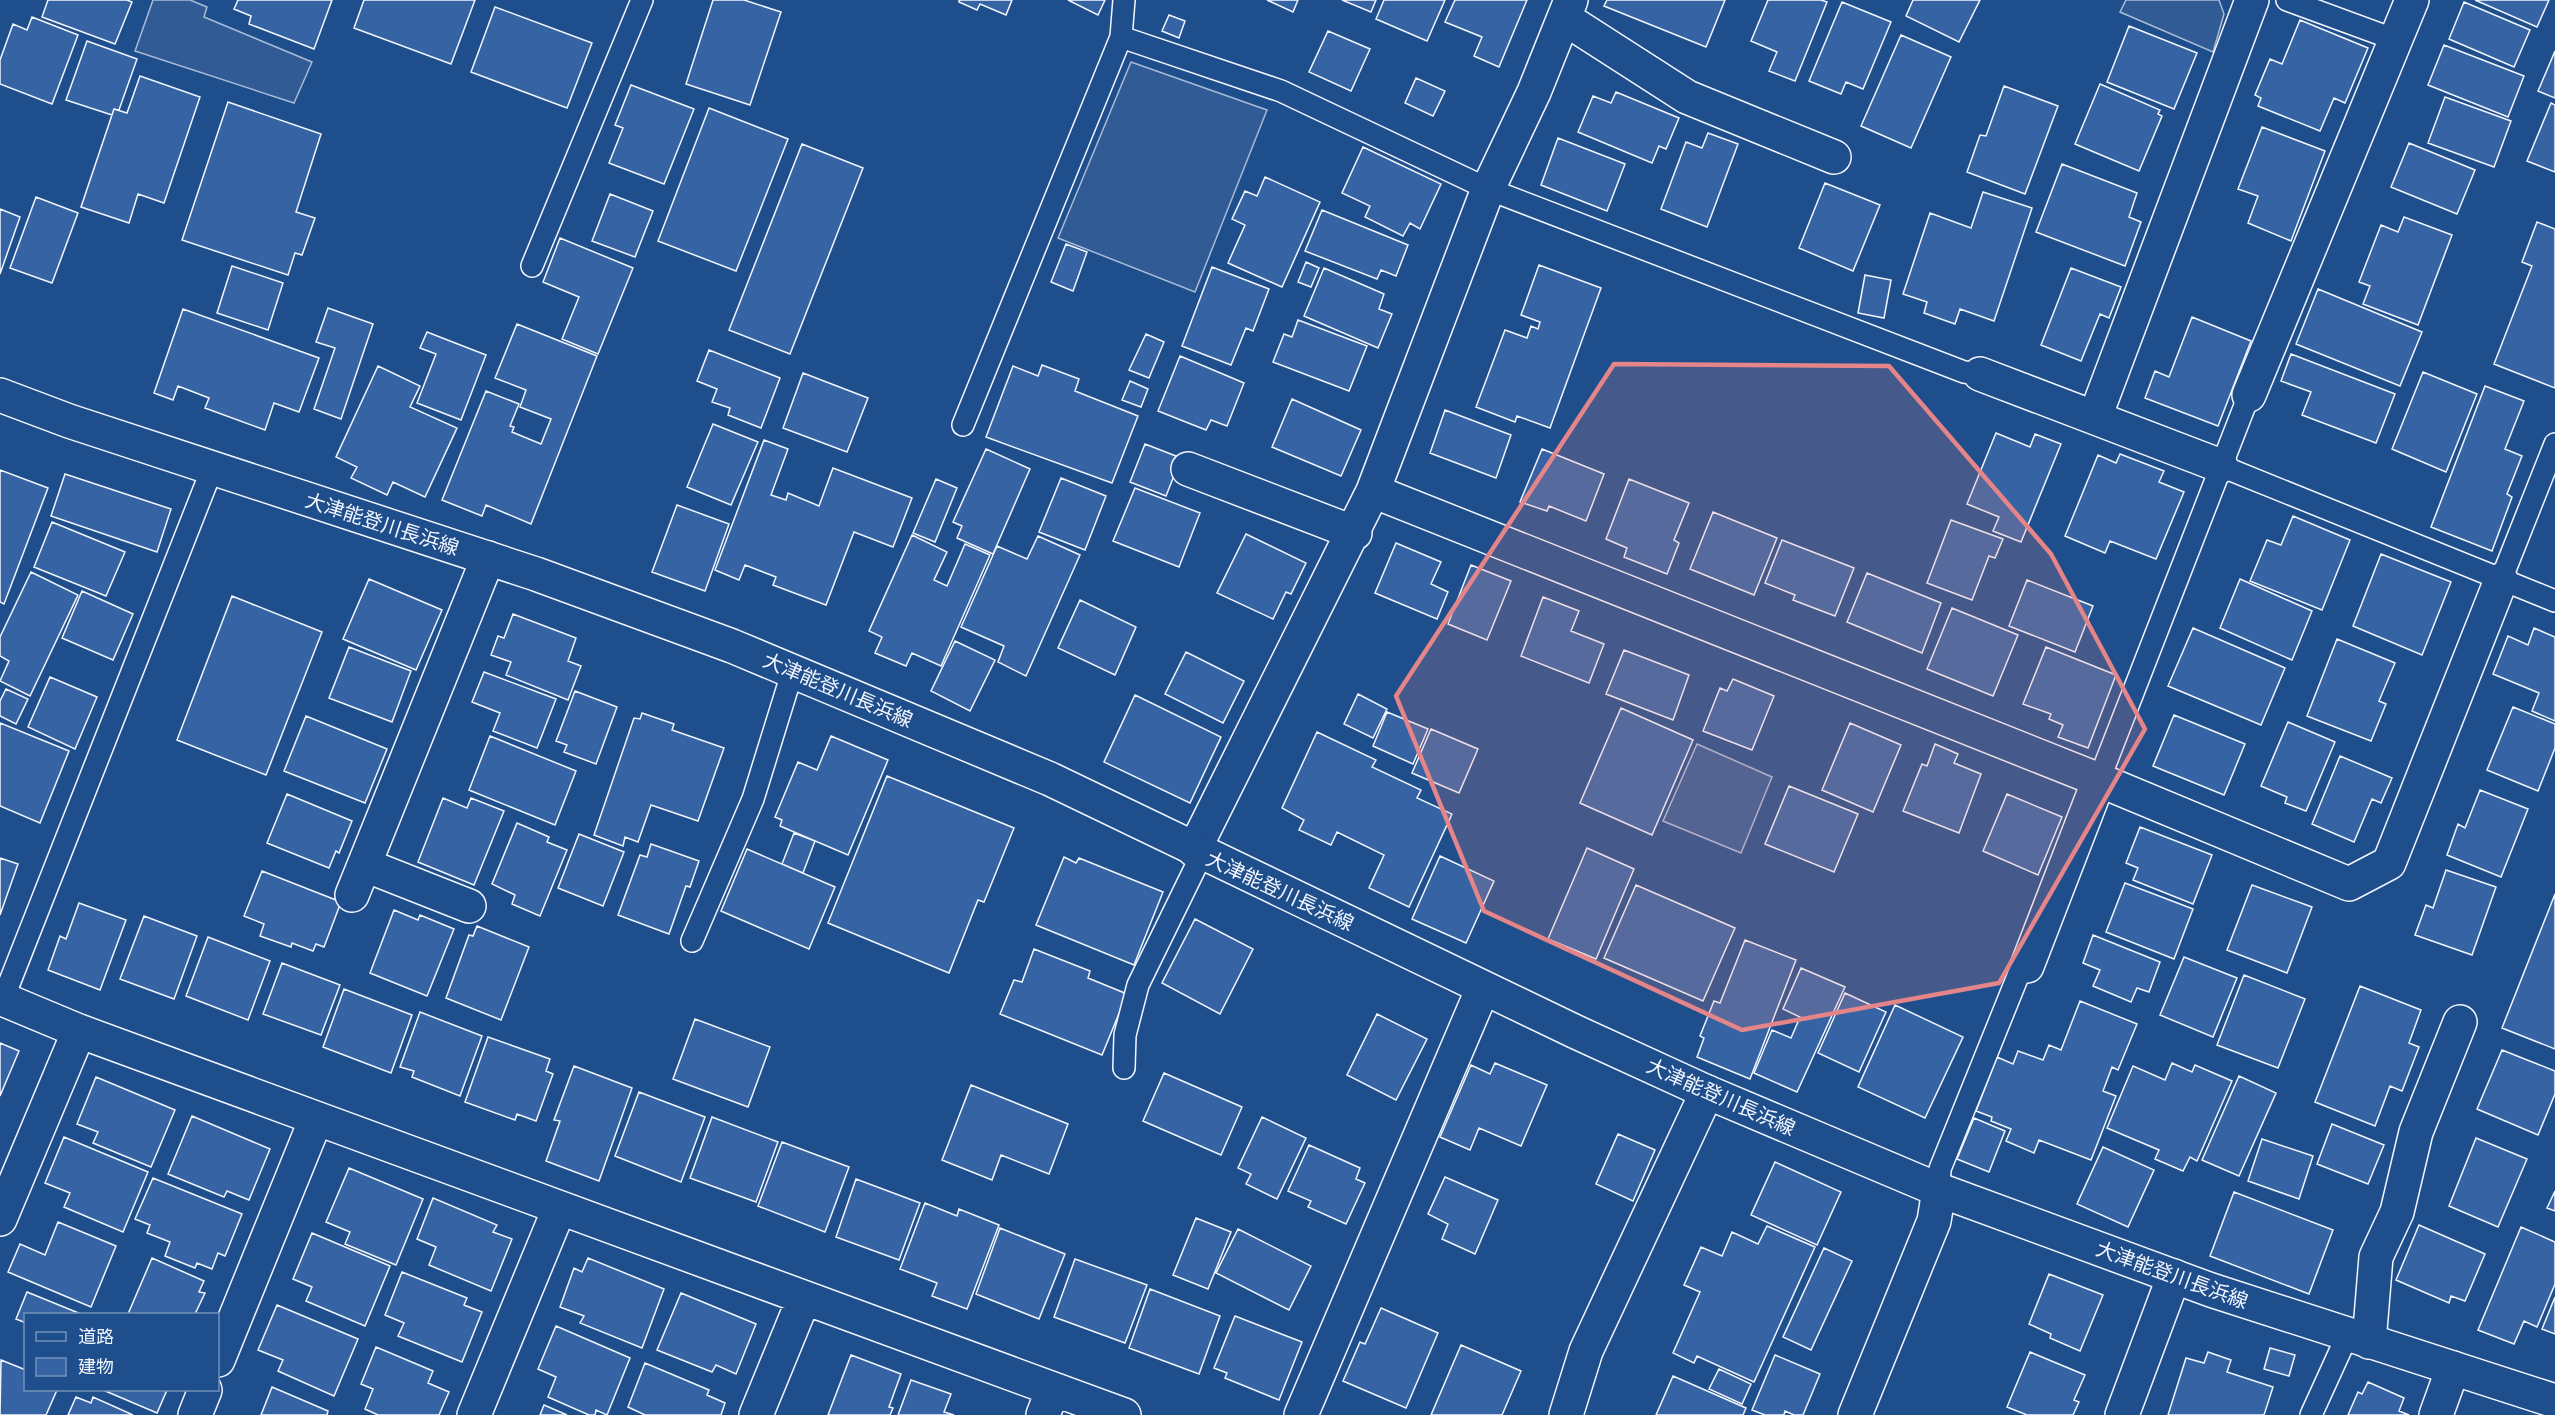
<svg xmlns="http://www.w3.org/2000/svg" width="2555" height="1415" font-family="'Roboto Condensed','Noto Sans JP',sans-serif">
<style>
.built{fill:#305b95;stroke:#a8bbd7;stroke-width:1.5}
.building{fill:#3563a3;stroke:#f2f6ff;stroke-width:1.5}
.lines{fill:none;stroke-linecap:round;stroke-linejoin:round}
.service-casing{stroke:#f2f6ff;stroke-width:24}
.minor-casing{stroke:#f2f6ff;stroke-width:36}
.primary-casing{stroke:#f2f6ff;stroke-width:36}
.service{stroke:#1f4e8c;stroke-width:21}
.minor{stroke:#1f4e8c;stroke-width:33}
.primary{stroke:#1f4e8c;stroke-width:33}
.marked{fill:#e38589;fill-opacity:0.2;stroke:#e38589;stroke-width:4.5;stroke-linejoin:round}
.labels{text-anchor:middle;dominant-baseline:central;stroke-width:4.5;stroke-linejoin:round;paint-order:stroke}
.street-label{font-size:20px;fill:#f2f6ff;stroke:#1f4e8c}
</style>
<rect width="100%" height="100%" fill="#1f4e8c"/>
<path class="built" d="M153,0h37l17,7 -3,10 108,45 -18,41 -159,-52z
M2126,0h93l5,14 -11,38 -93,-40z
M1131,62l136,48 -72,182 -137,-54z
M1697,744l75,33 -31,76 -78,-32z"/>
<path class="building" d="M48,0h79l5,2 -17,42 -73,-27z
M238,0h94l-18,49 -65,-25 2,-8 -17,-7z
M364,0h111l-24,64 -97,-36z
M713,0h31l37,12 -31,93 -64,-21z
M959,0h53l-6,15 -26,-11 -3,6 -18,-8z
M1068,0h37l-7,15z
M1267,0h31l-5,12z
M1342,0h34l-5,12z
M1384,0h61l-18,41 -51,-22z
M1455,0h72l-28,67 -25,-11 8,-19 -37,-15z
M1607,0h118l-19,47 -102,-41z
M1768,0h53l6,2 -32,79 -26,-10 8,-19 -26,-11z
M1913,0h67l-21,42 -53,-26z
M2475,0h74l-12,27z
M1842,2l49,20 -28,67 -17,-7 -5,12 -32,-13z
M2464,2l66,28 -16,37 -65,-28z
M495,7l97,36 -25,65 -96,-36z
M1169,15l16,6 -6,17 -17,-7z
M32,17l46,18 -26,69 -52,-20v-24l13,-36 14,6z
M2300,20l68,28 -23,55 -11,-5 -14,33 -62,-25 3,-8 -6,-3 15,-36 12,5z
M2129,26l68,27 -23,56 -67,-27z
M1328,31l42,18 -19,42 -42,-19z
M1901,35l50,22 -40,91 -50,-22z
M87,41l50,18 -18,51 -5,-1 -2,6 -46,-15z
M2444,45l80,31 -16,41 -80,-32z
M2555,51v47l-17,-7z
M140,76l60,21 -36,106 -26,-9 -9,29 -48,-16 33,-98 13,4z
M1416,78l29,13 -12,25 -28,-13z
M2100,84l60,26 -2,4 4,2 -23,55 -64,-27z
M631,85l63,24 -30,75 -55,-21 14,-35 -8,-3z
M2004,86l54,20 -33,88 -58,-22 13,-37 6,1z
M1616,92l63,26 -13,31 -7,-3 -7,17 -74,-31 15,-36 18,7z
M2445,97l66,24 -17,46 -66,-24z
M228,102l93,32 -25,78 19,6 -13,37 -7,-2 -7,22 -106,-35z
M2551,103l4,2v67l-28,-11z
M709,108l79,31 -52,132 -78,-30z
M2262,127l63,24 -34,90 -43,-18 10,-27 -20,-7z
M1708,133l30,11 -31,83 -46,-18 25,-67 16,6z
M1558,138l67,26 -18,47 -66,-26z
M2409,143l66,27 -18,44 -66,-27z
M802,144l61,24 -73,186 -61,-24z
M1363,147l78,37 -21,45 -10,-6 -7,13 -38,-19 5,-11 -28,-13z
M2062,164l75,29 -8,24 12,5 -16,44 -89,-34z
M1265,177l55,25 -38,85 -54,-24 17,-38 -13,-6 13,-28 12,5z
M1825,183l55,22 -27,66 -54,-23z
M1983,192l49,16 -38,113 -34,-12 -5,15 -31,-11 3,-11 -24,-8 27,-81 41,15z
M610,194l43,17 -18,46 -43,-16z
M36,197l42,16 -26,70 -42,-15z
M0,209l20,8 -20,57z
M1322,210l86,35 -12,31 -15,-6 -4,9 -72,-28z
M2404,217l48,18 -34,90 -55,-21 7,-18 -11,-4 22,-57 17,7z
M2537,222l18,7v159l-61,-24 38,-98 -10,-4z
M560,238l73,30 -35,86 -36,-15 17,-42 -36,-15z
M1066,244l21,8 -14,39 -22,-9z
M1306,262l13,6 -8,19 -13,-5z
M1539,265l62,23 -51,140 -33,-12 -2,6 -39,-15 29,-77 22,8 4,-12 7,3 2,-7 -19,-7z
M232,266l51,17 -15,47 -51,-17z
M1212,267l57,22 -16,42 -7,-3 -15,37 -49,-19z
M1324,268l60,26 -5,15 13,5 -14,34 -74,-32z
M2071,268l50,19 -12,31 -9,-4 -19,47 -40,-16z
M1865,275l26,5 -7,38 -26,-5z
M2318,289l104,43 -22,54 -104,-42z
M328,308l45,16 -32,95 -27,-10 21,-61 -19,-6z
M183,309l136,49 -20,54 -25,-9 -9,27 -60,-22 4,-10 -31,-12 -5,14 -19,-7z
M2192,317l59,24 -33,85 -73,-28 10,-27 14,6z
M1298,320l69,26 -18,45 -76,-29 11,-28 8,3z
M517,324l80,32 -66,168 -45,-19 -4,11 -40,-16 44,-109 33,13 -9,22 4,1 -2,5 29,12 10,-25 -31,-12 6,-17 -31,-12z
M427,332l59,23 -25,65 -44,-17 19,-49 -16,-6z
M1146,334l18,8 -15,36 -20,-8z
M709,350l71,28 -19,50 -33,-13 2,-7 -18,-6 5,-13 -20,-8z
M2291,354l104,40 -19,49 -74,-28 9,-23 -30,-11z
M1180,356l64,27 -17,43 -16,-6 -5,10 -48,-19z
M1042,365l37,14 -4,12 63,25 -26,67 -126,-46 27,-71 25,10z
M378,366l42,20 -10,21 47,21 -32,69 -32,-15 -6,13 -36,-17 6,-11 -21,-10z
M2423,372l54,22 -31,78 -54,-23z
M803,373l65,25 -21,54 -64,-24z
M1130,381l18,8 -7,18 -19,-7z
M2485,386l39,15 -19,48 17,7 -15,38 5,3 -20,54 -61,-24z
M1292,399l69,31 -20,46 -69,-29z
M1445,410l66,25 -15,43 -66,-25z
M713,424l45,18 -27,63 -44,-18z
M1996,433l34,14 5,-13 26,10 -40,98 -28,-11 6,-14 -32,-13z
M764,440l24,9 -17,46 15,5 2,-7 31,13 14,-38 79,30 -19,49 -39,-15 -28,73 -53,-20 3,-8 -31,-12 -6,15 -24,-10z
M1145,444l36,14 -15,38 -36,-14z
M986,449l44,20 -37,85 -36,-16 5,-12 -9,-4z
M1542,449l62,25 -18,47 -37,-15 -2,5 -27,-9z
M2120,454l44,17 -5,11 25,10 -28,67 -46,-18 -5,12 -40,-17 33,-81 18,8z
M0,470l48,18 -44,116 -4,-2z
M65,474l106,35 -14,43 -106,-36z
M1061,478l45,18 -21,54 -46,-18z
M936,479l21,9 -22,54 -22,-9z
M1629,479l60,24 -15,37 5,3 -12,31 -43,-17 3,-9 -21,-9z
M1135,488l65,25 -21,54 -66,-26z
M677,505l52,19 -24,67 -53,-19z
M1713,512l64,26 -23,57 -64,-26z
M2293,516l57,24 -28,70 -72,-29 17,-41 14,5z
M1951,520l52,19 -8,19 -6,-2 -17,44 -45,-17z
M52,522l73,30 -19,44 -72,-29z
M1246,534l60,29 -15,31 -5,-2 -13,27 -56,-26z
M912,535l35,17 -13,28 13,6 18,-42 25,11 -49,111 -29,-13 -6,13 -31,-13 7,-16 -13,-6z
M1038,536l42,19 -54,121 -28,-14 6,-16 -43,-19 36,-81 30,13z
M1782,540l72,28 -19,48 -42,-16 2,-5 -30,-12z
M1396,543l45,19 -10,22 17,8 -11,27 -62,-26z
M2381,554l70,28 -29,73 -69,-29z
M1471,565l40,16 -24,59 -39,-16z
M31,572l47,23 -48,101 -30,-15 9,-20 -9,-5v-19z
M1867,573l74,30 -19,50 -75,-31z
M369,579l73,31 -26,60 -73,-31z
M2240,579l72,32 -20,49 -72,-32z
M2027,580l66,26 -18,46 -66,-26z
M82,591l51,23 -20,46 -51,-22z
M232,596l90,36 -56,143 -89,-35z
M1543,597l36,14 -8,20 33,13 -15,39 -68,-27z
M1080,600l56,27 -21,48 -57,-27z
M1952,608l66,27 -25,61 -66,-27z
M513,614l63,24 -8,23 13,5 -13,34 -62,-25 5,-13 -20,-7 7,-19 6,2z
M2193,628l92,40 -24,57 -93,-39z
M2534,628l21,9v84l-23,-10 7,-18 -46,-19 15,-38 20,9z
M2337,639l58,24 -16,38 7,3 -15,37 -64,-25z
M955,641l40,19 -25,51 -39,-20z
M349,647l62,24 -19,51 -63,-24z
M2046,647l70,28 -28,73 -30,-11 5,-12 -14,-6 2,-5 -28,-10z
M1624,650l65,25 -16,45 -67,-26z
M1186,652l58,29 -21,42 -58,-29z
M484,672l72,27 -19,49 -44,-17 7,-18 -28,-11z
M50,677l47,20 -22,52 -47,-22z
M1733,679l41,17 -22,54 -49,-19 17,-43 7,3z
M6,689l22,10 -12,25 -16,-8v-15z
M575,691l42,16 -21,57 -32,-12 3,-7 -11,-4z
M1358,694l29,15 -14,29 -29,-14z
M1135,695l86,42 -31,66 -86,-41z
M2513,707l42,17v24l-17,43 -51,-21z
M1621,708l72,32 -41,95 -72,-32z
M1387,712l41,17 -15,35 -40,-18z
M642,713l32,11 -2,6 52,18 -26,73 -47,-16 -13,37 -13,-5 -2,9 -29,-11 40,-117 6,1z
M2174,715l71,29 -21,51 -71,-29z
M306,716l81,33 -22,54 -81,-32z
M2288,722l47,20 -29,69 -21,-8 2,-6 -26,-11z
M0,723l69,28 -29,72 -40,-17z
M1850,723l51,22 -28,67 -51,-22z
M1431,729l47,20 -19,44 -47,-20z
M1317,732l59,28 -4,7 49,23 -4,8 35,16 -43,93 -40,-19 15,-33 -47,-23 -6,13 -32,-15 5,-10 -22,-12z
M490,736l86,35 -21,54 -86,-35z
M831,736l57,24 -40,95 -68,-29 2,-6 -7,-3 23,-55 19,8z
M1935,744l23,10 -4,9 27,11 -22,59 -56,-22 19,-47 5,2z
M2340,756l52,22 -11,25 -9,-4 -18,43 -42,-18z
M887,776l127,52 -30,74 -6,-2 -29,73 -121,-50z
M1789,786l69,28 -24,58 -69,-28z
M2480,790l48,19 -27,68 -54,-22 11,-31 7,4z
M287,794l65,27 -13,32 -3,-2 -7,17 -62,-25z
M2007,794l55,23 -24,58 -55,-24z
M443,798l24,10 4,-10 33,13 -30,74 -56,-23z
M517,823l32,14 -2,5 20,8 -27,66 -28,-12 3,-9 -23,-11z
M2140,827l72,28 -19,49 -60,-24 5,-12 -12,-5z
M794,833l21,8 -12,32 -21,-9z
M579,834l45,18 -21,54 -45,-18z
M651,844l48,17 -9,26 -4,-1 -17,48 -51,-19 22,-60 7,2z
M1587,848l47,21 -38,90 -48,-20z
M747,849l88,38 -26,62 -88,-38z
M1440,856l54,25 -28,62 -54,-24z
M1064,857l12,6 3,-5 84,34 -29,73 -98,-40z
M0,858l18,6 -18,51z
M2446,870l50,17 -24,68 -57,-20 11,-30 7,3z
M262,871l79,31 -17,45 -8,-3 -3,7 -21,-8 -1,4 -31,-11 4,-12 -20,-8z
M2125,883l68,26 -19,50 -68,-27z
M1636,885l99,43 -32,73 -99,-43z
M2252,885l60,22 -25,66 -60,-23z
M2555,894v155l-53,-21z
M79,903l47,17 -26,70 -52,-20 12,-34 6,3z
M394,910l24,10 2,-5 34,14 -27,67 -57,-23z
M144,916l53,20 -23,63 -54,-20z
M1195,919l58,30 -33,65 -58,-31z
M477,926l52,21 -28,73 -55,-22 23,-63 4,1z
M2093,935l67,27 -11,30 -12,-4 -6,14 -38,-16 7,-16 -17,-7z
M208,937l62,24 -22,59 -62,-24z
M1745,940l51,20 -46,119 -53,-22 7,-19 -4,-2 14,-35 6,2z
M1034,949l56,22 -2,7 39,16 -25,61 -102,-41 14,-34 8,2z
M2184,957l53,21 -24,59 -53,-22z
M282,963l58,22 -19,50 -58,-21z
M1801,968l44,19 -48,105 -43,-19 18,-43 19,8 9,-21 -17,-8z
M2244,975l61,24 -27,69 -61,-23z
M2360,986l61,24 -12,33 10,4 -17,44 -12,-5 -15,40 -60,-24z
M344,989l68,26 -21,58 -68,-26z
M1845,993l41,19 -27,60 -41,-19z
M2080,1001l57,23 -19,46 -6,-3 -9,24 13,5 -25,64 -52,-20 -5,13 -28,-12 5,-12 -20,-8 1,-4 -16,-6 21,-54 16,7 5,-13 25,9 6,-15 12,5z
M1895,1005l68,32 -38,81 -67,-31z
M420,1012l62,24 -22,60 -48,-19 2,-6 -14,-4z
M1377,1014l50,25 -31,61 -49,-25z
M695,1019l75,28 -22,60 -75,-28z
M488,1037l62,22 -4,12 7,3 -17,47 -19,-7 -2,6 -50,-18z
M0,1043l19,8 -19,45z
M2502,1050l53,21v23l-17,41 -61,-26z
M1495,1063l52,22 -26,61 -42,-18 -9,22 -30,-13 31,-72 19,9z
M2172,1063l20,9 3,-7 37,16 -35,80 -7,-4 -7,14 -28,-12 4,-9 -52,-22 26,-62 32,14z
M574,1066l58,22 -33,93 -53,-20 14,-40 -6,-1z
M1164,1073l78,34 -21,48 -78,-34z
M2239,1076l37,17 -37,83 -37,-16z
M96,1077l79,33 -24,57 -58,-24 5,-11 -21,-8z
M971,1085l97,39 -19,50 -48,-19 -9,25 -50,-20z
M639,1092l66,25 -24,65 -66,-26z
M192,1116l78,33 -21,51 -22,-9 -3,6 -56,-23z
M712,1117l66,25 -22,60 -66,-24z
M1262,1117l44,21 -29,61 -31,-15 5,-10 -13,-6z
M1974,1118l31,13 -16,41 -32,-13z
M2332,1124l52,21 -16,39 -51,-20z
M1618,1134l37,16 -22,51 -37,-17z
M64,1137l84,35 -25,60 -59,-25 6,-14 -25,-10z
M2476,1138l51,21 -29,68 -49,-21z
M2262,1139l51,17 -14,43 -51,-18z
M782,1142l67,25 -24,65 -67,-26z
M1309,1145l51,23 -4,11 9,4 -19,41 -38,-17 3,-6 -23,-10z
M2103,1147l51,23 -26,57 -51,-23z
M1775,1162l66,30 -24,53 -66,-30z
M349,1168l74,31 -27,66 -51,-21 5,-12 -24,-10z
M1445,1177l53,23 -23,54 -33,-15 6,-15 -20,-10z
M153,1178l89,36 -17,42 -7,-3 -6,16 -15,-6 -2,5 -30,-12 5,-14 -23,-9 3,-8 -15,-6z
M856,1179l64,24 -21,57 -63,-23z
M2555,1191v20l-8,-3z
M2234,1192l99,38 -24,64 -99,-38z
M433,1198l64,27 -4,7 19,7 -21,52 -62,-26 7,-18 -19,-8z
M925,1203l32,13 2,-7 40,16 -32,84 -35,-13 5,-13 -37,-14z
M1196,1218l35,14 -23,57 -35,-14z
M58,1222l58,24 -25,61 -83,-35 12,-28 25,11z
M2419,1225l66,29 -20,47 -14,-5 -2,7 -53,-23z
M1767,1226l48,21 -61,135 -57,-26 -3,7 -21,-10 27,-61 -16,-7 17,-38 21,9 10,-24 26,12z
M2521,1227l34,15v42l-18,43 -13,-6 -10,23 -36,-14z
M1000,1228l65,26 -26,65 -63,-25z
M1238,1229l73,37 -22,44 -73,-37z
M312,1233l78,33 -25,60 -59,-25 6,-14 -19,-8z
M1824,1248l28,13 -41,89 -28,-13z
M152,1258l52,23 -5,11 6,1 -10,21h-67z
M588,1258l76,31 -22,59 -62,-25 4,-7 -24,-9 14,-39 8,4z
M1075,1259l72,26 -22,58 -71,-26z
M402,1272l65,26 -3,7 18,7 -20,50 -64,-26 6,-13 -19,-8z
M2049,1274l54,21 -23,56 -30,-13 1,-4 -22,-10z
M1150,1289l70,27 -21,58 -70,-26z
M27,1292l54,22h-55v9l-10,-4z
M681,1293l75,31 -20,50 -20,-9 -4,7 -55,-22z
M2555,1297v37l-13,-5z
M277,1305l81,34 -24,57 -56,-25 5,-11 -25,-10z
M1381,1308l57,25 -32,75 -63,-27 17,-39 5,2z
M1235,1316l67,26 -23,58 -54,-22 2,-5 -13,-5z
M556,1326l74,32 -23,57 -11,-5 -1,5h-6l-41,-18 8,-20 -18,-8z
M1461,1345l60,26 -19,44h-71z
M376,1347l57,24 -5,12 21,9 -10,23h-61l-13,-6 8,-20 -12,-5z
M2270,1348l25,7 -6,21 -25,-7z
M2030,1352l55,23 -11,25 5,2 -6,13h-46l-20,-8z
M2208,1352l23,8 -4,12 46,15 -9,28h-96l18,-57 18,5z
M851,1355l50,19 -12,33 4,1 -3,7h-62z
M1775,1355l45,19 -17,41h-9l-9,-4 -1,4h-19l-13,-5z
M1,1360l25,10v20h31l-11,25h-46z
M645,1363l64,27 -2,5 18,8 -4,12h-76l-17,-8z
M1719,1369l32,15 -9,20 -33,-15z
M1673,1376l73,32 -3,7h-87z
M911,1380l40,14 -7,18 10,3h-56z
M2368,1382l36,16 -5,13 10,4h-61l10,-23 4,2z
M272,1387l56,24 -1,4h-66z
M103,1390h64l-10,23z
M76,1397l15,6 2,-6 40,18h-65z
M544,1405l23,10h-27z"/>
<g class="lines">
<defs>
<path id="service" d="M2287,0l109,40
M1121,37l160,54 207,98 476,183 16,2
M532,266l110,-266
M963,425l158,-388 3,-37
M2221,466l334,135
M2501,580l54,-136
M2099,780l150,-385
M692,941l61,-142 40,-129
M3,999l209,-530
M1124,1068l1,-33 13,-50 64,-131
M1939,1190l1,-21 80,-198 7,-5
M2311,1415l36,-79"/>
<path id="minor" d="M1564,18l123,79 147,60
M1980,374l241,92
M2249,395l163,-395
M2095,417l157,-417
M1188,469l167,64
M1373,491l726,289 250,104 40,-21 112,-283
M1194,850l179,-359 115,-302 46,-97 37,-92
M365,865l104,41
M352,895l136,-337
M2027,966l72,-186
M0,998l79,33 1045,384
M0,1219l79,-188
M2369,1342l7,-85 21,-45 19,-80 44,-110
M218,1360l98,-241
M195,1415l10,-25
M474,1415l85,-206
M756,1415l48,-117
M1043,1415l10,-26
M1301,1415l182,-427
M1566,1415l20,-64 121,-259
M1855,1415l79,-194 5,-31
M2122,1415l52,-139
M2436,1415l17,-47"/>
<path id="primary" d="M0,395l69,26 467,153 196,72 318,133 526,253 131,60 232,98 272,100 344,111"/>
</defs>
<use href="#service" class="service-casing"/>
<use href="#minor" class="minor-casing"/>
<use href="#primary" class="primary-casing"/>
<use href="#service" class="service"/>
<use href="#minor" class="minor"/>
<use href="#primary" class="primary"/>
</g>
<path class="marked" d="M1614,364l275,2 162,188 94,175 -146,254 -257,47 -258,-119 -88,-215z"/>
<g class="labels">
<g class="street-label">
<text transform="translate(382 524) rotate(18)">大津能登川長浜線</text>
<text transform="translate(838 690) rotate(23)">大津能登川長浜線</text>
<text transform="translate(1280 891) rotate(25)">大津能登川長浜線</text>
<text transform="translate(1721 1097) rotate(24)">大津能登川長浜線</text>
<text transform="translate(2172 1275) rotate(20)">大津能登川長浜線</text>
</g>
</g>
<rect x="24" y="1313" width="195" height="78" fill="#1f4e8c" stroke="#7391ba" stroke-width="1.5"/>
<rect x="36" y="1332" width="30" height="9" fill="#1f4e8c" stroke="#7391ba" stroke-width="1.5"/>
<text x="78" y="1343" font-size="18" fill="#f2f6ff">道路</text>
<rect x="36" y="1358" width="30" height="18" fill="#3563a3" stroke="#7391ba" stroke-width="1.5"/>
<text x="78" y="1373" font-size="18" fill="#f2f6ff">建物</text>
</svg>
